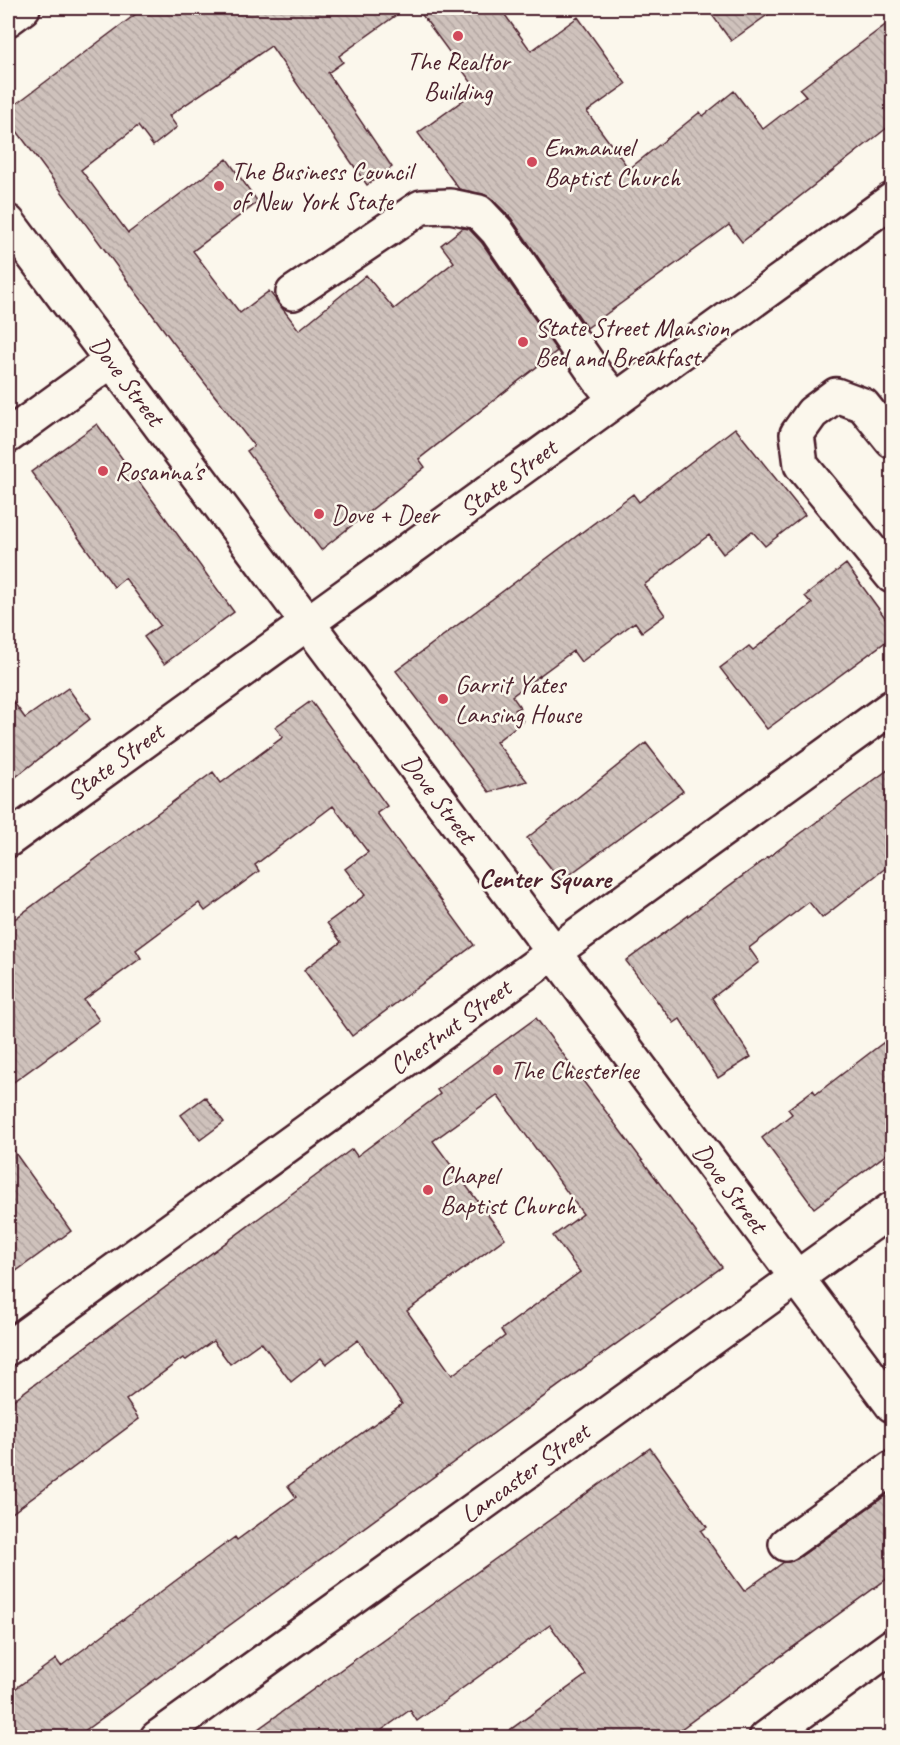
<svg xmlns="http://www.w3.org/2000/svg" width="900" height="1745" font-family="Caveat,sans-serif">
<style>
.building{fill:url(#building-back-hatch);stroke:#4a1f2b;stroke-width:1.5;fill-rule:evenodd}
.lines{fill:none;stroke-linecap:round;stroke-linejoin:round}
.minor-casing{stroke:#4a1f2b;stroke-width:38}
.major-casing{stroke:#4a1f2b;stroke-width:38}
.minor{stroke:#fbf7ec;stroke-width:33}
.major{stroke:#fbf7ec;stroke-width:33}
.poi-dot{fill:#d1495b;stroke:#fbf7ec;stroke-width:2}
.labels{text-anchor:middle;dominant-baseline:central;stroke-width:5;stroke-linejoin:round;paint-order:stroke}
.poi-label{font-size:26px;fill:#4a1f2b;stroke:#fbf7ec;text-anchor:start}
.street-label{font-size:26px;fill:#4a1f2b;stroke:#fbf7ec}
.neighbourhood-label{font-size:27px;font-weight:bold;fill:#4a1f2b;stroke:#fbf7ec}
</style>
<defs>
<pattern id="building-back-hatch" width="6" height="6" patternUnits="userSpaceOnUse" patternTransform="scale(1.5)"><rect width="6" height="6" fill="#cfc2bc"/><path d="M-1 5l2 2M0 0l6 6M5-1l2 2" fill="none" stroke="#b3a6a2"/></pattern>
</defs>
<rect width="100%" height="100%" fill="#fbf7ec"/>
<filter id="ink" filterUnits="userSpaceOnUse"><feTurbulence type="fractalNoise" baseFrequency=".0167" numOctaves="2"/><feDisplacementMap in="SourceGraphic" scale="12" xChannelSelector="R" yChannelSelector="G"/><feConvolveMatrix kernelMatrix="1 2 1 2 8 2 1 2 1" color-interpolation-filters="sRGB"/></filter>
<g filter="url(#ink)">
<path class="building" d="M144,8h262l-67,48 4,6 -15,11 64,94 -25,18 -96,-139 -102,70 8,11 -24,19 -15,-20 -57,44 47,63 99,-74 31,43 -65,49 47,62 29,-22 30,39 67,-55 28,34 60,-47 -13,-17 22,-17 6,1 13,14 75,108 -138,108 6,8 -104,83 -74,-99 7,-5 -82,-105 -164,-222v-9z
M417,8h83l31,43 47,-34 48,67 -39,28 42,57 71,-57 3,4 31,-25 29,38 43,-33 -6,-7 92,-69v104l-150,118 -13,-17 -142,103 -76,-110 -19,-19 -9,-5 -24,-5 -41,-56 59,-43z
M707,8h70l-46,33z
M97,424l137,188 -70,52 -20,-27 16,-12 -35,-47 -11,9 -83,-115z
M735,428l70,87 -40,31 -13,-15 -29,23 -14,-19 -65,50 21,30 -23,17 -7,-10 -54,40 -8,-11 -61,45 8,11 -5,3 8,11 -27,21 31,39 -38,11 -93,-121 237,-177 6,8z
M846,564l46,63v10l-125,92 -47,-61 29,-22 4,4 59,-46 -7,-8z
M68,688l22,31 -82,64v-89l17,24z
M311,701l76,105 -10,7 97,132 -122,91 -48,-66 37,-28 -14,-19 38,-28 -20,-26 23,-17 -35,-46 -78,59 4,6 -54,40 -6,-8 -63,47 5,8 -57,42 15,20 -91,66v-162l205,-152 8,11 62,-46 -8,-10z
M646,743l37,48 -122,90 -34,-43z
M892,767v96l-70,55 -13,-16 -60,46 10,14 -47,36 39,59 -33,21 -38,-59 -6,4 -48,-62z
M536,1018l186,249 -646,470h-68v-43l48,-35 5,7 145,-108 29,-21 2,3 59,-43 -8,-11 114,-82 -44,-64 -32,24 -5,-6 -30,24 -30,-40 -31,22 -17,-23 -27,19 -3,-2 -57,42 13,19 -131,97v-112l344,-255 5,7 83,-62 -3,-4zM497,1095l86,119 -30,22 27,36 -79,58 4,6 -53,39 -45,-64 98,-73 -72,-97z
M892,1036v114l-78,58 -52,-70 30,-24 -4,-5 25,-19 3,4z
M205,1097l19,25 -24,18 -19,-25z
M8,1143l63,88 -63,46z
M650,1448l57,79 -6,4 43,60 40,-29 13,-3 95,-68v84l-222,162h-170l86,-62 -36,-50 -133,96 -7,-11 -38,27h-125z"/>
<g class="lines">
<defs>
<path id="minor" d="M8,222l884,1183
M293,293l128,-86 29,-1 29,6 18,19 101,147 18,22
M8,436l103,-75
M892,441l-29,-36 -27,-10 -24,18 -15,21 4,31 91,111
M8,840l884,-640
M8,1348l884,-641
M786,1544l106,-76
M157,1738l735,-529
M766,1738l126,-92"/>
<path id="major" d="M8,19l15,-11"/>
</defs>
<use href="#minor" class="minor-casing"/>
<use href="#major" class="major-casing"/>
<use href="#minor" class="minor"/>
<use href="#major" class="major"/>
</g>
</g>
<g class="poi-dot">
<circle cx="458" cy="36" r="6"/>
<circle cx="532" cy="162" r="6"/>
<circle cx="219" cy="186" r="6"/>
<circle cx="523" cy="342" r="6"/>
<circle cx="103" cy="471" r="6"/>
<circle cx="319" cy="514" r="6"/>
<circle cx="443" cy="699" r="6"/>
<circle cx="498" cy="1070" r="6"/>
<circle cx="428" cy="1190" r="6"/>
</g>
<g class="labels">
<g class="poi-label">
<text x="458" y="61" text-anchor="middle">The Realtor<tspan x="458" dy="30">Building</tspan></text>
<text x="544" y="147">Emmanuel<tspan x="544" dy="30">Baptist Church</tspan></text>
<text x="231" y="171">The Business Council<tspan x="231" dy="30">of New York State</tspan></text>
<text x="535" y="327">State Street Mansion<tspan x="535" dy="30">Bed and Breakfast</tspan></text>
<text x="115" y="471">Rosanna's</text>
<text x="331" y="514">Dove + Deer</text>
<text x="455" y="684">Garrit Yates<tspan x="455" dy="30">Lansing House</tspan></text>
<text x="510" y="1070">The Chesterlee</text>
<text x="440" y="1175">Chapel<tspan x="440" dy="30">Baptist Church</tspan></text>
</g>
<g class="street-label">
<text transform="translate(127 381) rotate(53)">Dove Street</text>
<text transform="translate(508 478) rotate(-36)">State Street</text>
<text transform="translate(115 762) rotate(-36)">State Street</text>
<text transform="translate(439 799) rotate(53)">Dove Street</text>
<text transform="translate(450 1027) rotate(-36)">Chestnut Street</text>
<text transform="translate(730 1188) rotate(53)">Dove Street</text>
<text transform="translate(525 1473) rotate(-36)">Lancaster Street</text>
</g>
<g class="neighbourhood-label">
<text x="545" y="878">Center Square</text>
</g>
</g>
<rect width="900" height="1745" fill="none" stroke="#fbf7ec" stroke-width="30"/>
<rect x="15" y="15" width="870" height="1715" fill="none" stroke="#4a1f2b" stroke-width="2" filter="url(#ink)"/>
</svg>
